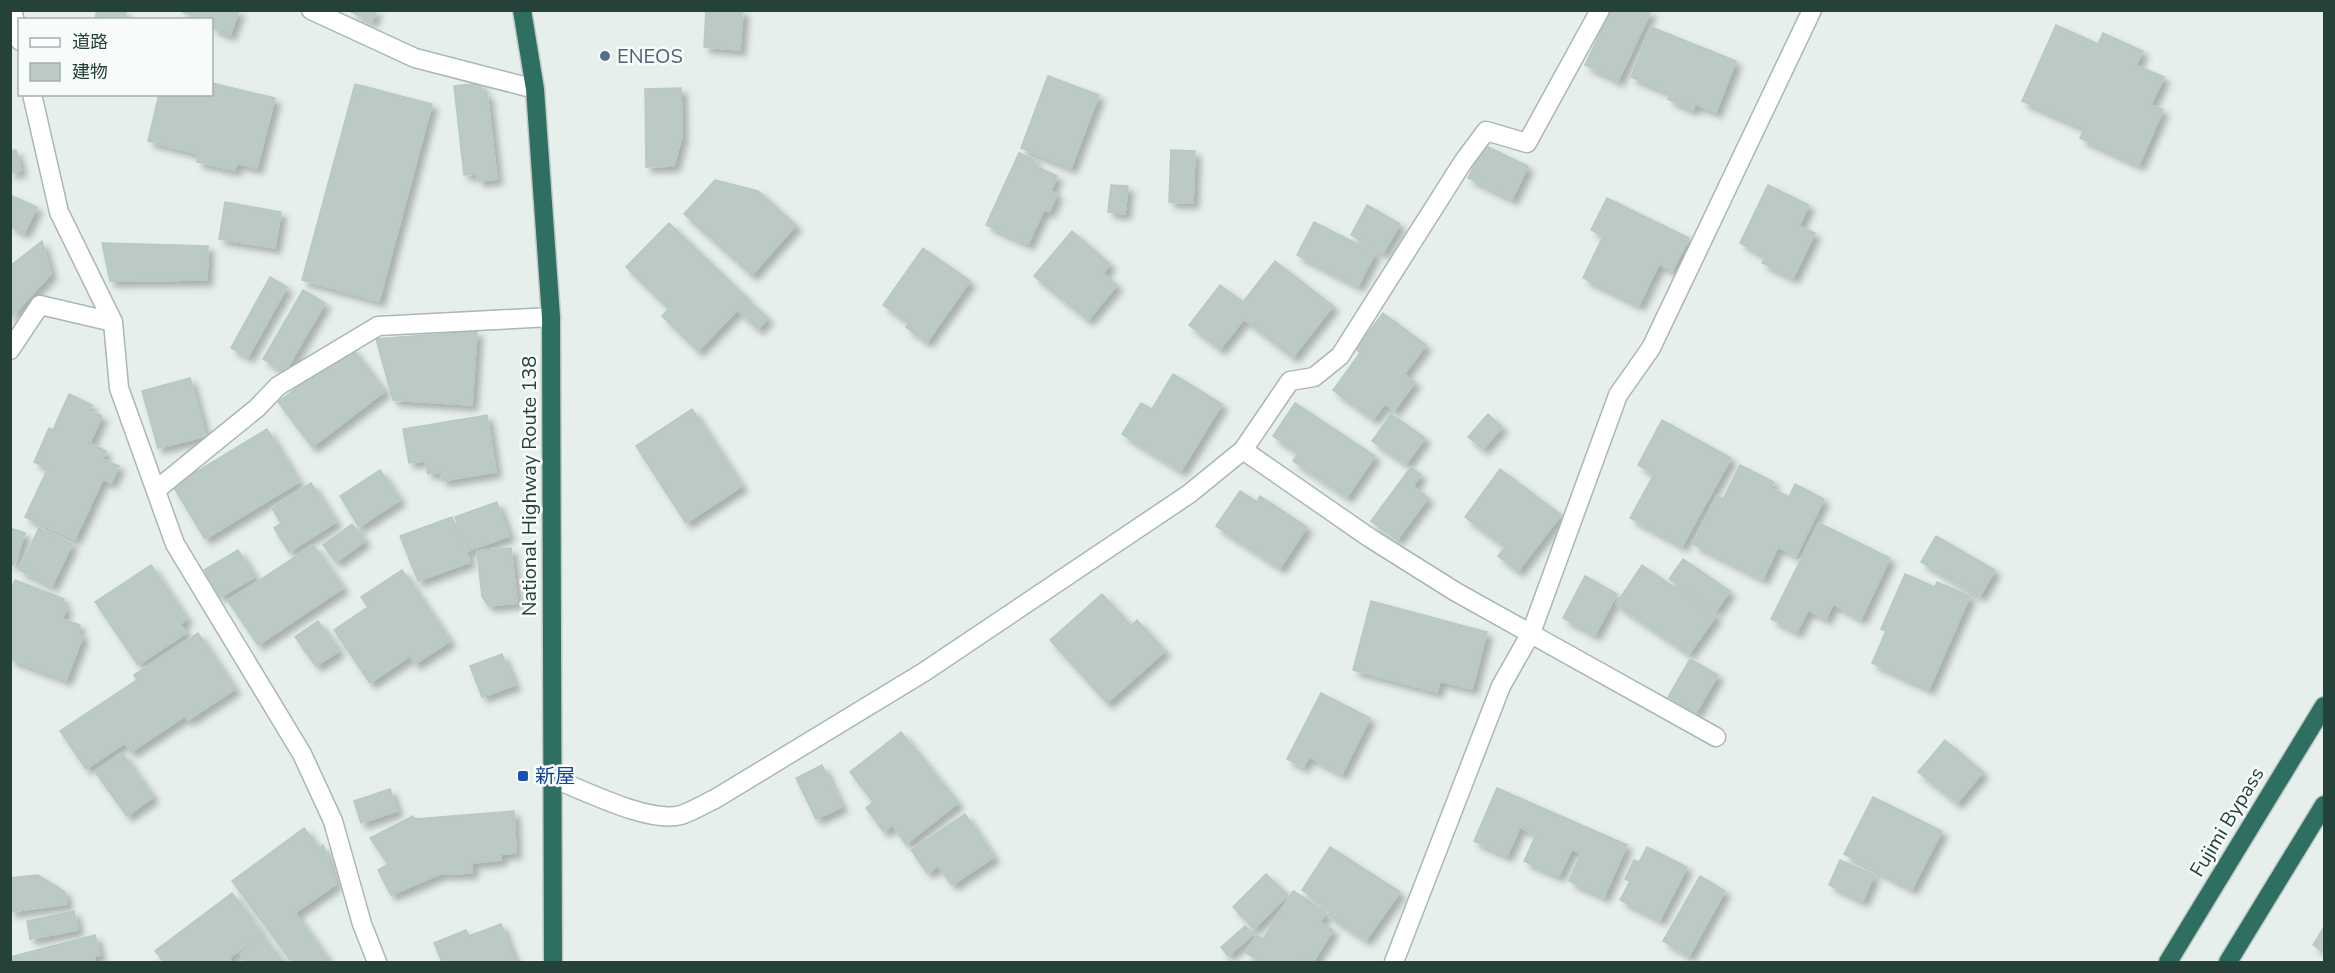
<svg xmlns="http://www.w3.org/2000/svg" width="2335" height="973" font-family="'Nunito Sans','Noto Sans JP',sans-serif">
<style>
.building{fill:#bbcac4;stroke:#b8c9c2;stroke-width:1.5;filter:url(#shadow)}
.lines{fill:none;stroke-linecap:round;stroke-linejoin:round}
.street-casing{stroke:#a8b8b2;stroke-width:21}
.highway-casing{stroke:#c2cac8;stroke-width:21}
.street{stroke:#fff;stroke-width:18}
.highway{stroke:#2f6f62;stroke-width:18}
.service-dot{fill:#5c6f8a;stroke:#f7fbf9;stroke-width:2}
.transit-dot{fill:#1a4fb4;stroke:#f7fbf9;stroke-width:2}
.labels{text-anchor:middle;dominant-baseline:central;stroke-width:5;stroke-linejoin:round;paint-order:stroke}
.service-label{font-size:20px;fill:#4e5e75;stroke:#f7fbf9;text-anchor:start}
.street-label{font-size:20px;fill:#24423a;stroke:#f7fbf9}
.transit-label{font-size:20px;fill:#164399;stroke:#f7fbf9;text-anchor:start}
</style>
<defs>
<filter id="shadow"><feDropShadow dx="5.5" dy="5.5" stdDeviation="3" flood-color="#0004"/></filter>
</defs>
<rect width="100%" height="100%" fill="#e6efeb"/>
<path class="building" d="M97,10h22l7,2 -2,8h-29z
M178,10h61l-9,25 -18,-7v-8h-20l1,-4z
M348,10h29l-6,12z
M706,10h37l-3,40 -36,-3z
M1611,10l40,1 -33,70 -33,-16z
M2056,25l42,19 5,-11 40,18 -7,14 28,12 -13,28 12,5 -24,55 -59,-27 4,-10 -62,-27z
M1651,27l85,34 -20,51 -21,-8 -2,6 -25,-11 2,-6 -39,-16z
M1048,76l51,19 -28,73 -50,-20z
M212,83l63,15 -18,70 -20,-5 -2,7 -38,-8 2,-8 -51,-13 11,-47h53z
M481,83l1,11 5,-1 10,86 -19,2 -1,-7 -13,1 -10,-89z
M355,84l77,20 -53,197 -77,-21z
M681,88l1,48 -8,30 -28,1 -1,-78z
M1484,145l44,21 -16,33 -44,-21z
M16,150l5,21 -11,2v-22z
M1171,150l24,1 -2,52 -24,-1z
M1019,153l16,7 -2,5 24,11 -6,15 6,3 -8,18 -5,-2 -16,34 -42,-19z
M715,180l43,11 38,34 -44,50 -68,-61z
M1111,185l17,1 -3,28 -17,-2z
M1768,185l41,20 -10,21 16,7 -22,45 -31,-15 3,-7 -25,-13z
M10,195l27,12 -13,26 -14,-7z
M1607,198l82,40 -17,33 -13,-7 -20,41 -56,-27 20,-42 -12,-6z
M225,202l56,10 -6,36 -56,-9z
M1367,205l33,19 -17,29 -32,-18z
M1314,222l61,31 -17,33 -61,-31z
M669,223l79,76 -50,52 -36,-35 7,-7 -43,-42z
M1072,231l38,33 -7,9 14,12 -29,35 -54,-44z
M42,241l9,33 -41,44v-52z
M102,243l106,3 -1,34 -97,1z
M923,248l47,33 -43,61 -21,-15 3,-4 -26,-18z
M1275,261l58,45 -40,51 -49,-38 -24,30 -31,-24 31,-40 23,17z
M270,277l17,10 -39,70 -17,-9z
M303,290l22,13 -40,69 -22,-13z
M749,301l19,17 -10,11 -19,-17z
M1383,313l43,32 -22,29 11,8 -21,29 -9,-7 -12,15 -40,-29 27,-37 -4,-4z
M477,331l-5,74 -79,-5 -17,-61z
M351,347l34,44 -73,56 -34,-45z
M1173,374l49,30 -41,67 -59,-37 19,-31 11,6z
M190,378l16,58 -48,12 -16,-57z
M69,394l23,11 -3,6 13,5 -12,27 16,8 -4,8 17,7 -8,17 -8,-4 -28,60 -50,-22 23,-49 -14,-6 15,-34 4,2z
M1295,403l80,53 -28,41 -54,-36 5,-8 -25,-17z
M692,409l50,77 -56,37 -50,-77z
M1391,414l34,24 -19,26 -34,-23z
M1488,414l14,13 -19,22 -15,-12z
M487,415l9,57 -54,9 -2,-9 -12,2 -3,-13 -16,2 -6,-34z
M1662,420l69,38 -49,88 -52,-28 24,-44 -16,-9z
M267,429l32,53 -94,57 -32,-53z
M1740,465l34,17 -3,6 18,9 6,-13 29,15 -28,57 -18,-9 -15,32 -70,-35 24,-48 6,3z
M1411,467l10,8 -8,11 15,12 -31,42 -26,-19z
M1500,469l61,46 -43,56 -20,-15 7,-9 -40,-30z
M380,470l20,30 -41,27 -19,-31z
M311,483l25,39 -47,30 -15,-24 7,-5 -9,-15z
M1240,491l17,11 3,-6 47,31 -27,41 -64,-42z
M497,502l12,34 -41,15 -13,-34z
M452,517l18,45 -52,19 -18,-45z
M1819,523l71,35 -29,61 -28,-15 -7,15 -18,-9 -11,22 -26,-13z
M352,524l13,17 -29,21 -13,-17z
M10,528l15,5 -11,32 -4,-1z
M39,528l33,16 -20,42 -33,-16z
M1936,536l59,34 -15,26 -59,-34z
M313,545l30,43 -85,57 -30,-44z
M511,548l6,55 -28,3 -7,-9 -5,-46z
M238,550l17,27 -35,20 -16,-27z
M1683,559l47,32 -14,20 -47,-32z
M151,565l36,54 -7,5 6,9 -48,32 -43,-63z
M1642,565l74,51 -27,38 -73,-50z
M402,570l48,71 -35,23 -5,-8 -40,27 -36,-53 34,-23 -7,-10z
M1905,574l30,13 2,-5 33,14 -41,93 -57,-26 14,-32 -5,-2z
M1585,576l32,18 -22,41 -32,-17z
M15,580l49,19 -3,6 6,2 -5,12 18,6 -3,8 6,3 -17,44 -56,-21v-68z
M1102,594l29,32 6,-6 28,31 -58,52 -57,-63z
M1371,601l116,31 -15,57 -32,-8 -3,11 -84,-22z
M318,621l21,30 -23,15 -21,-29z
M198,633l37,56 -47,31 -3,-4 -54,36 -6,-9 -39,26 -26,-38 77,-51 -3,-5z
M502,654l13,31 -33,12 -12,-31z
M1690,659l28,16 -22,38 -28,-16z
M1321,693l49,25 -28,56 -33,-17 -6,10 -16,-8z
M901,732l57,71 -52,41 -14,-19 -8,7 -18,-24 7,-6 -23,-30z
M1945,740l38,32 -26,31 -39,-31z
M122,753l31,44 -26,19 -32,-44z
M822,765l20,42 -26,12 -20,-41z
M1497,788l130,57 -23,52 -35,-16 12,-28 -9,-4 -13,27 -35,-15 12,-26 -16,-8 -13,29 -33,-15z
M390,789l7,22 -36,12 -7,-22z
M1873,797l69,34 -30,58 -68,-35z
M514,811l2,42 -15,1v6l-29,3v10l-32,1 -49,21 -13,-25 10,-6 -18,-26 43,-22 2,3z
M965,814l29,43 -42,28 -14,-19 -11,7 -16,-23z
M304,828l15,21 4,-4 13,39 -41,29 32,45 -6,4h-29l-60,-81z
M1330,847l70,45 -34,48 -38,-25 4,-5 -30,-20z
M1647,847l40,20 -27,53 -40,-20 10,-19 -5,-2 9,-19 5,2z
M1840,860l34,15 -11,26 -34,-16z
M1266,874l22,21 -34,34 -21,-22z
M38,875l27,17 2,12 -57,8v-34z
M1700,876l25,15 -36,65 -26,-15z
M1293,891l33,21 -6,10 13,8 -20,32 -9,-3 -2,3h-40l-16,-9 11,-18 6,4z
M232,893l30,41 -33,24 3,4h-68l-9,-11z
M74,911l4,19 -48,9 -3,-18z
M501,924l14,38h-73l-8,-19 32,-13 3,6z
M1245,926l8,8 -25,22 -7,-9z
M2324,927v25l-11,-7z
M95,935l5,20 -6,2 1,5h-85v-5z
M262,936l21,26h-37l-6,-8z"/>
<g class="lines">
<defs>
<path id="street" d="M12,10l8,31
M311,10l104,48 120,31
M32,94l27,118 54,110 6,66 56,156 127,210 31,67 29,103 15,38
M10,350l30,-45 73,17
M1243,450l127,88 86,54 260,145
M156,490l101,-82 21,-22 100,-60 173,-9
M552,778c32,12 97,46 129,37 12,-4 23,-11 34,-16l209,-127 265,-178 54,-44 47,-69 24,-4 26,-21 123,-194 23,-31 41,12 73,-133
M1394,962l107,-276 30,-53 87,-238 33,-47 161,-338"/>
<path id="highway" d="M522,10l13,79 16,228 2,645
M2168,962l156,-256
M2228,962l96,-157"/>
</defs>
<use href="#street" class="street-casing"/>
<use href="#highway" class="highway-casing"/>
<use href="#street" class="street"/>
<use href="#highway" class="highway"/>
</g>
<circle class="service-dot" cx="605" cy="56" r="6"/>
<rect class="transit-dot" x="517" y="770" width="12" height="12" rx="3"/>
<g class="labels">
<g class="service-label">
<text x="617" y="56">ENEOS</text>
</g>
<g class="street-label">
<text transform="translate(529 486) rotate(-90)">National Highway Route 138</text>
<text transform="translate(2227 822) rotate(-59)">Fujimi Bypass</text>
</g>
<g class="transit-label">
<text x="535" y="776">新屋</text>
</g>
</g>
<rect width="2335" height="973" fill="none" stroke="#24423a" stroke-width="24"/>
<rect x="18" y="18" width="195" height="78" fill="#f7fbf9" stroke="#a3b1ad" stroke-width="1.5"/>
<rect x="30" y="38" width="30" height="9" fill="#ffffff" stroke="#a3b1ad" stroke-width="1.5"/>
<text x="72" y="48" font-size="18" fill="#24423a">道路</text>
<rect x="30" y="63" width="30" height="18" fill="#bbcac4" stroke="#a3b1ad" stroke-width="1.5"/>
<text x="72" y="78" font-size="18" fill="#24423a">建物</text>
</svg>
